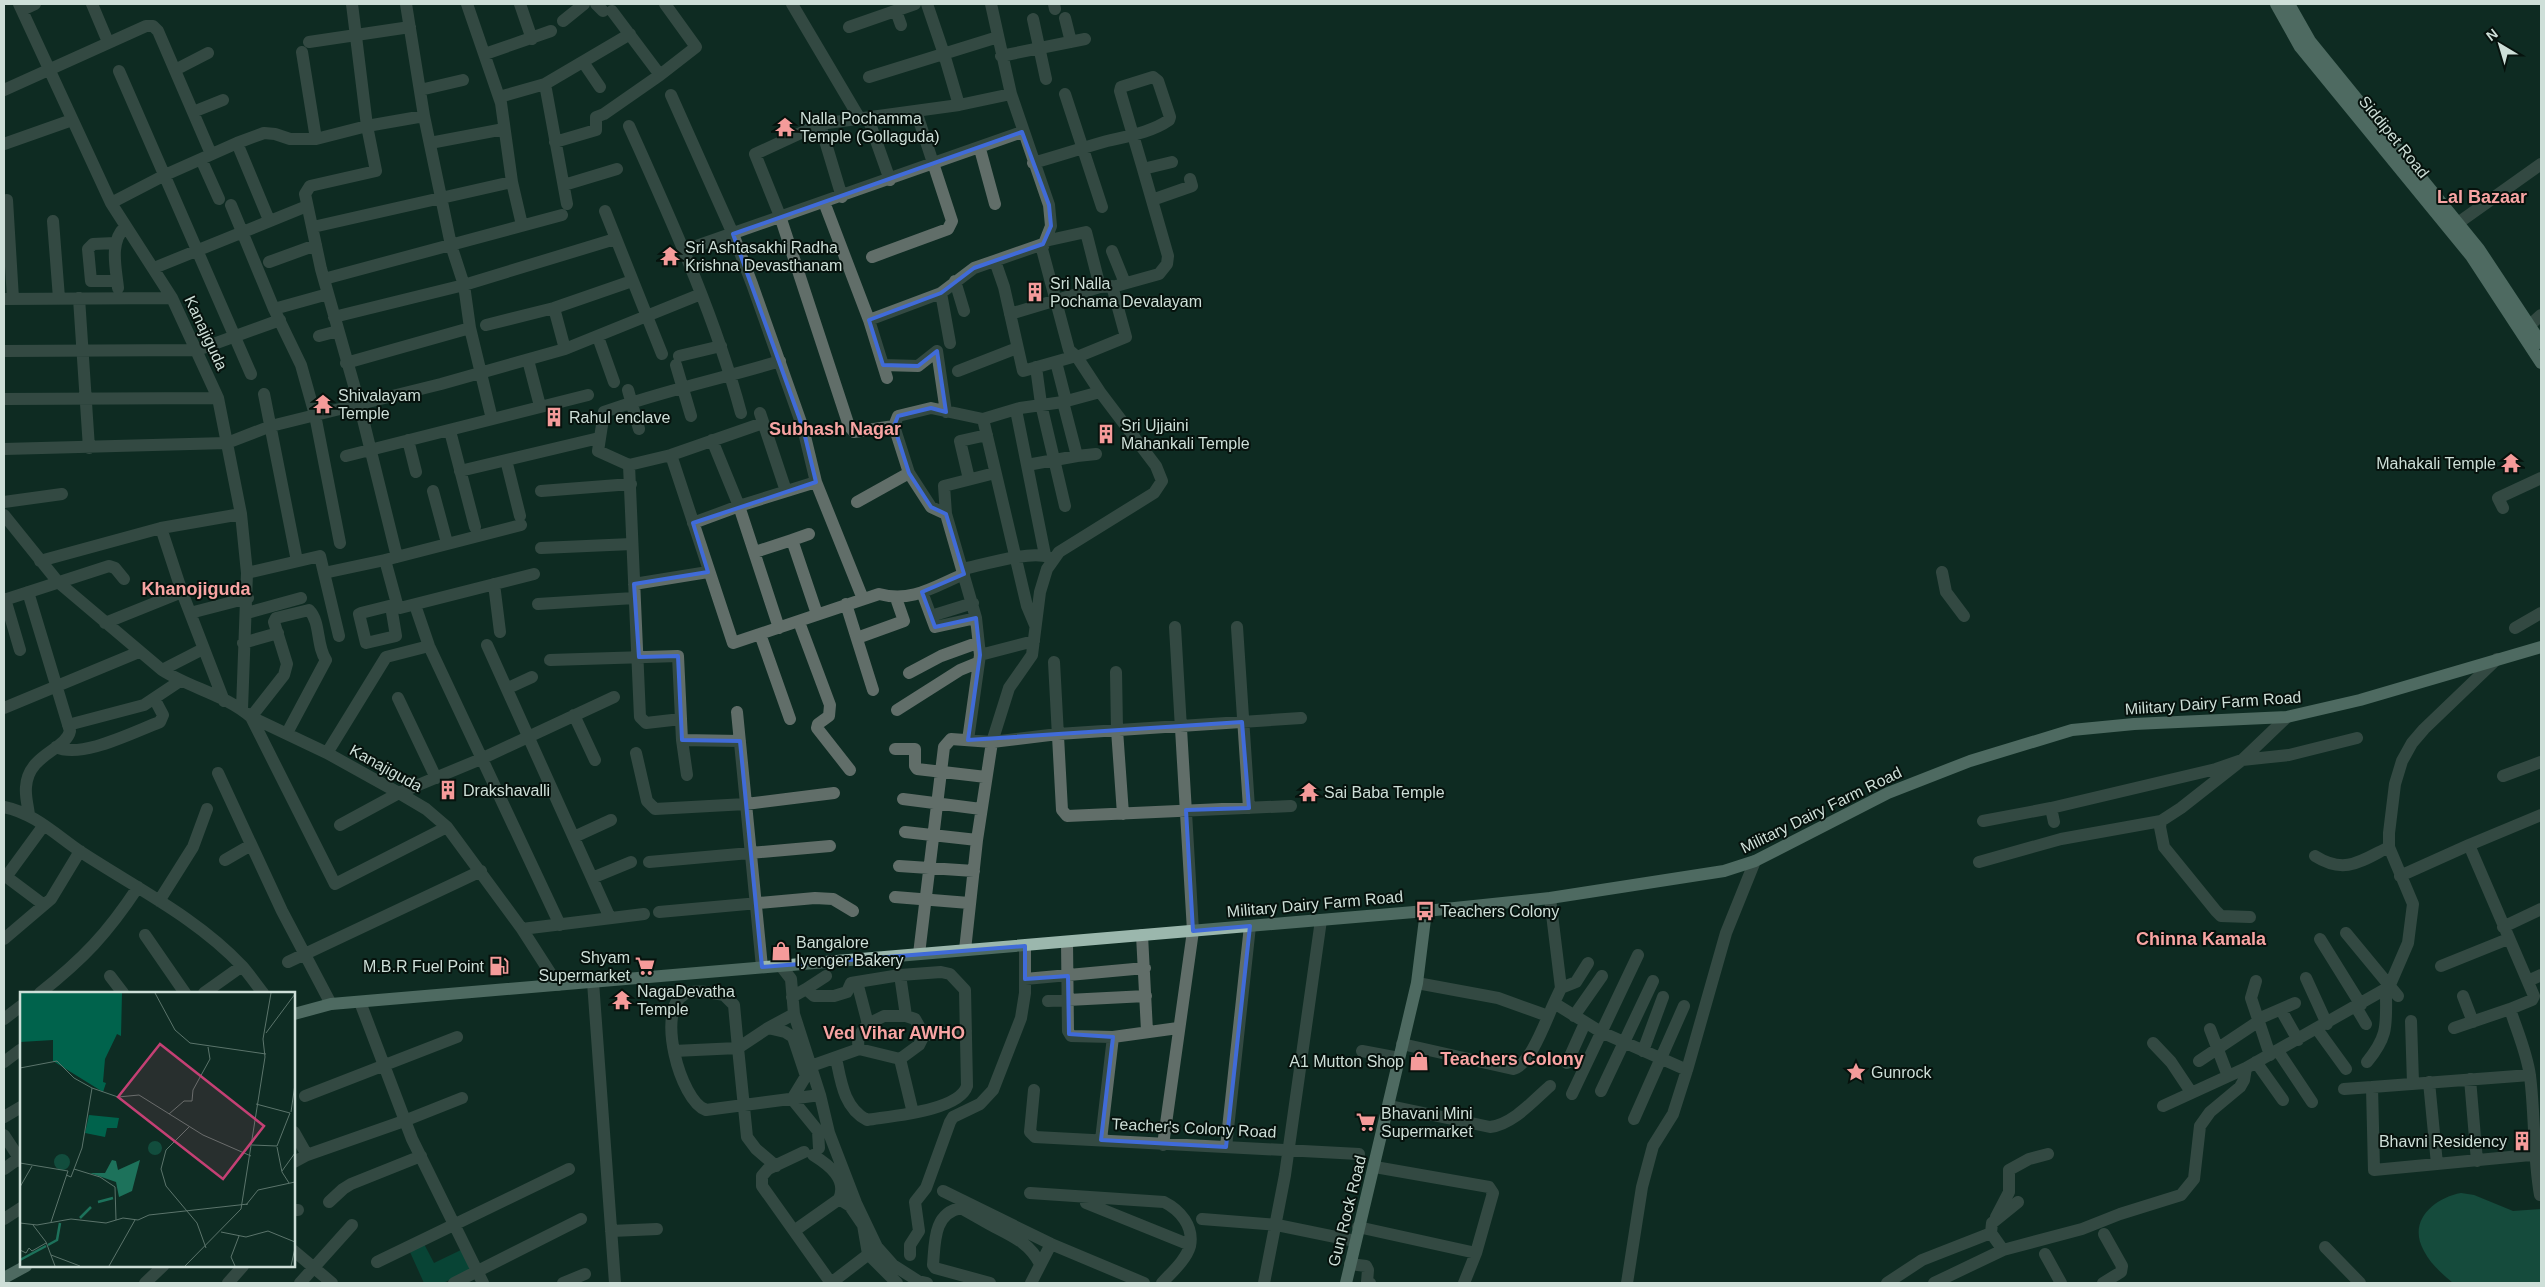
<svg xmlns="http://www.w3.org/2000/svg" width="2545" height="1287" font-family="Helvetica,sans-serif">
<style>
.forest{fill:#00634c}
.water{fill:#1d725b}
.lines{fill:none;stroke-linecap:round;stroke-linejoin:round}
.minor{stroke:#616e69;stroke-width:12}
.major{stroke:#9bb7ad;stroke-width:12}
.marked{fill:none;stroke:#406bd8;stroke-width:4;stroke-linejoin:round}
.labels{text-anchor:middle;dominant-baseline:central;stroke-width:4;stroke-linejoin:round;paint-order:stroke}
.poi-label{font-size:16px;fill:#cedfd8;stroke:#06120d;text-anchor:start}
.street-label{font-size:16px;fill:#cedfd8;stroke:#06120d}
.neighbourhood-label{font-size:18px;font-weight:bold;fill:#f8a4a3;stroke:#06120d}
.inset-river{fill:none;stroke:#1d725b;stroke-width:2.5}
.inset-road{fill:none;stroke:#5b746b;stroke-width:1}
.view{fill:#c44074;fill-opacity:0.15;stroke:#c44074;stroke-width:2.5}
.inset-edge{fill:none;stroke:#cedfd8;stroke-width:2.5}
</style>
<rect width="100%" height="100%" fill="#0e2c23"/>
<path class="forest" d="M424,1244l10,19 27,-13 10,20 -28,13h-19l-14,-31z"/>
<path class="water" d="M2461,1193l13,2 39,16 28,-2v74h-88c-11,-9 -23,-20 -29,-32 -17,-30 10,-53 37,-58z"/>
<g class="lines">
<path class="minor" d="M19,4l92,199 61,95 46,100 23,116 6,59 -5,136
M92,4l16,38
M352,4l15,122 9,45 -66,15 -5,8 16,75 38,134 38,154
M406,4l18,112 27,129 13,40 6,43 22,91
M467,4l34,99 11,79 10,43
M520,4l12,35
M596,4l7,7
M792,4l68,115
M927,4l17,50 15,51
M1054,4l1,5
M22,10l13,-6
M896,11l5,14
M1065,18l6,24
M1033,19l13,60
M563,21l21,-17
M849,27l66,-23
M309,42l101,-15
M302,52l14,87
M485,54l66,-23
M1001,56l84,-17
M583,62l17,25
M175,70l33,-17
M119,71l132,303
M660,75l36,-28 -31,-43
M869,77l129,-40
M545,84l22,120
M4,90l142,-64h7l5,5 53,123
M420,90l43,-10
M1011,94l-52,11 -139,19 -65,30 25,62 69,210 5,6 40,-6 4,-10 33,-8 52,11 37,-11 43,-6 37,-10
M1065,94l37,113
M671,95l62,139 19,50 51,144 13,54 47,117
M499,97l46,-13 85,-50
M193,112l30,-12
M868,118l22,62
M820,124l22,73
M629,126c42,94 85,187 112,287
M555,142l41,-12v-13l8,-3 56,-39 -48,-64
M237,143l32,77
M430,143l74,-14
M4,144l68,-24
M980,149l15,55
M201,159l18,40
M1033,163c25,-7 49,-15 74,-22 21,-5 45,-9 62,-21l1,-3 -12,-36 -5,-4 -32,10 -1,4 23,78
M564,185l53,-16
M7,200l6,99
M1152,200l40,-14 -2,-7
M824,202l45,118 18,58
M111,203l54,-28 72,-32 27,-10 11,1 15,5h26l51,-13 57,-10
M231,205l43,104 27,56 14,50 25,128
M605,211l57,143
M53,221l6,77
M2458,223l83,-59
M313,227l199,-45
M1045,241l41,-9 14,55
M115,243l-22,1 -5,5 3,32h26
M685,250l337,-118
M1112,251l13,32
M872,257l76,-28 4,-8 -36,-110
M995,261l9,26 19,84 53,-15
M269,262l47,-17
M154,268l153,-62
M324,279l238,-64
M955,281l9,30
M118,288c-2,-20 -9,-46 7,-61
M941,293l9,50
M79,298l10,150
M4,299l168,-1
M554,308l11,41
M274,309l54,-15
M1010,314l90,-27 16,-1 43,-12 8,-10 1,-8 -25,-87 29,-7
M334,317l130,-32 151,-46
M869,320l72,-27 33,-25 69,-24
M486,325l68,-17 78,-27
M2530,325l11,-10
M319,336l19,-5
M598,337l16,45
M4,351l193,-1 83,-30
M679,356l42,-10
M1077,357l49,-20 -14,-51
M528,360l12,46
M1056,362l10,39
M346,363l124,-35
M676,365l15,51
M883,365l35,1 19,-15 9,61
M1036,367l5,37 24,102
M958,371l59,-23
M628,390l11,39
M264,394l33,167
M4,399l214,-1
M1016,410l29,145
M760,413l26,78
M983,419l44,187 8,19
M763,423l-92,32 -42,10 -31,-14 6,-39c57,-21 117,-33 176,-51
M894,426l15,47 22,34 15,7 30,104 4,37 -12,85
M450,431l25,96
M408,440l8,32
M712,440l27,66 40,122
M4,449l223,-6 44,-17 170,-42 124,-35 136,-55
M671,455l62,188 146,-49c33,9 56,-8 85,-20
M346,456l242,-61
M1077,456l19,-2
M506,460l14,56
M629,465l11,252 6,6 35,-4
M1027,465l50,-9 -14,-54
M460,471l139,-33
M969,479l-9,-38 27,-6
M433,491l14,52
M541,491l90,-7
M4,502l58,-8
M857,502l52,-29
M2503,508l-5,-10 43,-20
M946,514l-2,-28 51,-13
M4,515l54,67 104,88c28,18 64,25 89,47l76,36 72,40 27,16 21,18 75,102 36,56
M693,523l46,-17 77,-24
M792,540l17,-6
M541,548l91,-4
M755,552l37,-12 25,74
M385,560l12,44 3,4 134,-34
M40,561l121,-33
M963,569c19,-4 71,-20 87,-11
M1942,572l4,20 18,24
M247,573l73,-17 19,80
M324,573l61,-13 136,-35
M494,584l6,48
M634,584l74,-12
M28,592l42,139c-4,19 -42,23 -44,56 -1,9 2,19 3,28
M922,592l13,35 41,-9
M5,599l15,51
M4,600l105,-34 6,2 9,11
M538,604l96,-6
M846,604l27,86
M415,605l14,41 131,279
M391,606l5,30 -30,7 -7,-29 2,-1 36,-9
M190,613l58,-15
M247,613l54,-15
M931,616l42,-13
M799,622l31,83 -1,11 -11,8 -1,4 33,42
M105,623l77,-31
M1237,627l12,181
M2515,628l26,-15
M760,634l30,85
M857,638l47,-17 -8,-23
M243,643l35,-10
M487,645l123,273
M980,655l54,-14
M550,660l128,-4 4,84 5,35
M1054,662l8,148 5,6 224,-10
M162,670l41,-21
M1116,672l1,58 6,84
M909,673l32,-17 36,-13
M508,688l24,-11
M398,698l38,80
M224,701l-42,-109 -21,-64 80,-14
M4,708l135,-56
M897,710l63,-40 17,-7
M737,712l25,255
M574,715l21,45
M68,725l76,-20 36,-24
M287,733l39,-73c-10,-14 -5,-38 -17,-50l-33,8 -2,4 13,42 -3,11 -33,42 84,167 112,-57
M682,740l58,1
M56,747c26,12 77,-15 104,-25l3,-7 -8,-15
M895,749h20v17l2,3 69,8
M327,753l59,-96 43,-11
M636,753l11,48 8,8 91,-5 88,-11
M218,773l64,138 49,93
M2503,776l38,-14
M903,799l78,10
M4,807c30,6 52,28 77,45 55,36 116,66 161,114 7,8 14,18 21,27
M2051,808l3,14
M1983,821l68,-13 165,-39 26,-9 45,-43
M340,825l59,-32 82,-34 133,-62
M905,832l72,8
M574,837l37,-17
M2315,856c30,19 46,5 74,-9
M225,860l26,-15
M649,862l181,-16
M1979,862l82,-23 100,-18
M899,866l75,5
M4,875l40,30
M2400,876l69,-31
M6,877l38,-52
M592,878l39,-16
M895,897l74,6
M1550,898l11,90 -7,15
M159,901l34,-54 14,-38
M659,912l156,-14 18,1 20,12
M2250,917l-29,-1 -5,-5 -52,-64 -4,-20 1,-6 20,-13 61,-48 47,-5 68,-17
M2503,927l38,-18
M522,929l122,-15
M2346,933l52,63
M145,935l40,58
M1142,935l5,96
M4,939l47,-40 29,-48
M2320,939l41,66
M1067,942l1,89 3,5 42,1 65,-9
M965,950l12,-110 15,-98 17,-54 23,-33 8,-63 7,-23 12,-17 95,-59 8,-12 -6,-15 -56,-74 -23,-35 -8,-7 -27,-101 9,-23 -2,-21 -38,-111 -20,-90
M919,954l25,-207 7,-8 41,3 66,-8 243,-16
M288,962l193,-91
M781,966l10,13 3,35 26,81 9,38 27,70 21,44 16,18 25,16 9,2
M2441,966l67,-27
M900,975l6,41 9,3 9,16
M110,976l13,17
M2306,978l21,46
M1025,979l120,-11
M2256,981l-5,17 19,57
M2528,981l13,-6
M593,982l22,301
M857,982l11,42c-7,8 -12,14 -9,25
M1417,983l81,15 50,18
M1561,988l15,-6 12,-19
M806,989l20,-13
M40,993c43,-34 67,-59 98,-106
M204,993l38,-27
M2463,996l10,26
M792,997l14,-8 8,7h20l13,-4 4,-9 49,-8 41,-3 9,2 15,16 2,96c-8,25 -76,30 -100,34 -23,-12 -26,-38 -31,-62
M1048,1001l98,-5
M360,1002l52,137 71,144
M2356,1007l10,17
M2281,1010l17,30
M1574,1016l28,-40
M4,1019l17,-13
M2258,1019l37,-16
M2411,1021l2,62
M868,1024l16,-8h22
M768,1028l17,4 8,5 13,39 -14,23 26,32 1,17
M2454,1028l56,-19
M2210,1029l18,47
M2317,1029l29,40
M2153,1043l18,19 20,30
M1402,1044l111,25c17,-3 33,-49 41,-66l47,29 86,38 -14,44 -20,32 -11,41 -15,96
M674,1051l64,-3 -4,-43 -10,-10c-10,-2 -29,-6 -39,-1 -30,14 -5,107 21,116l114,-15
M1362,1051l37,7
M1643,1051l20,-54
M2278,1051l34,51
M900,1059l13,54
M2199,1061l60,-40
M4,1062l16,-12
M2256,1062l27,38
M2367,1062c22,-27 19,-37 19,-71
M1567,1063l18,-40
M811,1066l48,-17 41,10 19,-14 5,-10 42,-4
M1687,1070l39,-137 29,-72
M2470,1079l7,82
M2429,1082l8,82
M2372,1087l158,-12
M2344,1089l28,-2 2,83 167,-16
M1034,1090l-4,42 5,5 324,17
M1601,1091l52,-110
M1572,1094l66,-139
M305,1096l152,-59
M1390,1106l100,21c23,-3 43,-26 60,-41
M2163,1106l83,-38 143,-81 19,-44 5,-39 -24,-57v-14l6,-49 7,-23 10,-18 12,-14 73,-70
M4,1117l17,-10
M1634,1119l50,-113
M294,1132l13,23
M4,1135l17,26
M1101,1140l12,-103
M1163,1145l30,-214 -18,-304
M1226,1147l24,-221
M804,1152l-36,17 -6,7v10l69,97
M813,1155c16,10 35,24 26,44l11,7 13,19 5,29 29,29
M294,1162l13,-7 97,-34 58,-23
M776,1166l-20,-17 -9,-12 -9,-89 30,-20 26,-14
M4,1169l17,-12
M943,1191l108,53 93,39
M1030,1193l134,9c16,8 30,24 26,44 -4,14 -19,27 -28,37
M2540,1195c-7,-40 -5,-80 -10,-119 -3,-23 -13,-45 -20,-67l22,-9 2,-4 -65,-151 72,-30
M329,1202l14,-13 8,-5 70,-28
M2018,1202l-26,21 -1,10 12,17 79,-21 38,-15 61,-19 13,-16 6,-53 10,-14 30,-25 4,-7 2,-12
M1086,1203l104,42
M294,1210h4
M1996,1217l13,-25v-22l20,-11 19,-5
M4,1219l17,-11
M1202,1219l75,6 78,16
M991,1225c21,11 39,18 49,39
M1358,1227l118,26 17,-60 -4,-6 -114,-20
M611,1231l46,-2
M794,1231l51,-36
M2325,1247l35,36
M294,1251l38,32
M2045,1254l16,29
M910,1255v-10l9,-14 -4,-29 11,-14 24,-66 3,-5 27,-13 13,-14 28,-72 4,-25v-47
M377,1262l192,-93
M1350,1264l16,2 2,4 -1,12 3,1
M145,1283l18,-17
M228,1283l15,-17
M300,1283l52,-58
M454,1283l127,-64
M563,1283l22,-9
M831,1283l43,-33
M990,1283l-55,-15 -2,-3c2,-22 0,-52 28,-57l30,17 5,-8
M1031,1283l20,-39
M1264,1283l21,-108 36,-255
M1464,1283l12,-30
M1887,1283l35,-23 69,-27
M1934,1283l69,-33
M2103,1283l18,-11 1,-6 -18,-32"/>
<path class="major" d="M2276,4l24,43 171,209 70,107
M2289,4l21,37 169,208 62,94
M294,1014l37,-10 1095,-93 124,-13 174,-27 31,-10 133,-68 82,-32 102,-31 62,-6 153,-7 73,-17 181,-53
M4,1278l22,-12
M1346,1283l71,-300 9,-72"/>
</g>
<path d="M0 0H2545V1287H0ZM1022,132l27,73 2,21 -8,18 -69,24 -33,25 -72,27 14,45 35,1 19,-15 9,61 -15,-4 -33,8 -4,10 15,47 22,34 15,7 18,60 -42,18 13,35 41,-9 4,37 -12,85 274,-18 7,86 -63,2 7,121 57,-5 -24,221 -125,-7 12,-103 -44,-3 -1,-58 -43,3v-33l-263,21 -22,-226 -58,-1 -4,-84 -39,1 -5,-73 74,-12 -15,-49 123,-41 -13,-54 -70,-194z" fill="#0e2c23" fill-opacity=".55" fill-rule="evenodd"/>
<path class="marked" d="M1022,132l27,73 2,21 -8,18 -69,24 -33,25 -72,27 14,45 35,1 19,-15 9,61 -15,-4 -33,8 -4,10 15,47 22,34 15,7 18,60 -42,18 13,35 41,-9 4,37 -12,85 274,-18 7,86 -63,2 7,121 57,-5 -24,221 -125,-7 12,-103 -44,-3 -1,-58 -43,3v-33l-263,21 -22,-226 -58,-1 -4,-84 -39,1 -5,-73 74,-12 -15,-49 123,-41 -13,-54 -70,-194z"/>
<defs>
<symbol id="temple-bare" viewBox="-9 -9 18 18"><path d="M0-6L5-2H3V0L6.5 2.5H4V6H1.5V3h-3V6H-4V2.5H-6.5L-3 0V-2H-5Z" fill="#f59b9a" stroke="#06120d" stroke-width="2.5" paint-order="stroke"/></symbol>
<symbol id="building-bare" viewBox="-9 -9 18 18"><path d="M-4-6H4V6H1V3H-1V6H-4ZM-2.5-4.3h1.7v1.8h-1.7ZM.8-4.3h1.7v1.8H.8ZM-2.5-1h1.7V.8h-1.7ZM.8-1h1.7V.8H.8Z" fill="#f59b9a" stroke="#06120d" stroke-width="2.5" paint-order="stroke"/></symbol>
<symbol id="bus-bare" viewBox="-9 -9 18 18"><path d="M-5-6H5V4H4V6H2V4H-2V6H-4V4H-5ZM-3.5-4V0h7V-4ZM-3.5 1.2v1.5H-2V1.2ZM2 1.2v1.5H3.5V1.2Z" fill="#f59b9a" stroke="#06120d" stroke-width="2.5" paint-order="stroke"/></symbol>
<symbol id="shop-bare" viewBox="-9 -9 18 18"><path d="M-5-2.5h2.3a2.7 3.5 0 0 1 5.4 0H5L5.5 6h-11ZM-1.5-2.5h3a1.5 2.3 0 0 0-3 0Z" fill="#f59b9a" stroke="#06120d" stroke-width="2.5" paint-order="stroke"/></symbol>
<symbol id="fuel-bare" viewBox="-9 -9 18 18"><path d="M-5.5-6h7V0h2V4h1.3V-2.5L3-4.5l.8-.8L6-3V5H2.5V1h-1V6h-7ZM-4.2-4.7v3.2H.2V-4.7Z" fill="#f59b9a" stroke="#06120d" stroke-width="2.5" paint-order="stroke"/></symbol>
<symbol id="supermarket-bare" viewBox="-9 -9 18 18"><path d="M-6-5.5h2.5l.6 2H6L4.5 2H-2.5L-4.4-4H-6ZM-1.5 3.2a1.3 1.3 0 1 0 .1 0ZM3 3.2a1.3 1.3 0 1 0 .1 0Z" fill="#f59b9a" stroke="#06120d" stroke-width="2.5" paint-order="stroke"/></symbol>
<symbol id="sight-bare" viewBox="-9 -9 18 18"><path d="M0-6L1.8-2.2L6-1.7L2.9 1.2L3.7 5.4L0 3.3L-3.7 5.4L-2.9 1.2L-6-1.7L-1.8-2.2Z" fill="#f59b9a" stroke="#06120d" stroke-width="2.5" paint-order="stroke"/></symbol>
</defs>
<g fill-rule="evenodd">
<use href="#temple-bare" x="771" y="113" width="28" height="28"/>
<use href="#temple-bare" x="656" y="242" width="28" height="28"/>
<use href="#building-bare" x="1021" y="278" width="28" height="28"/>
<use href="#temple-bare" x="309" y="390" width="28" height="28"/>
<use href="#building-bare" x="540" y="403" width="28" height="28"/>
<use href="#building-bare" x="1092" y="420" width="28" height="28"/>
<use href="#temple-bare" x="2497" y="449" width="28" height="28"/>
<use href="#building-bare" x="434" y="776" width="28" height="28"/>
<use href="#temple-bare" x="1295" y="778" width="28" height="28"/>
<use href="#bus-bare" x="1411" y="897" width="28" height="28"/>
<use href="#shop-bare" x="767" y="937" width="28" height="28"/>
<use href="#fuel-bare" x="485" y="952" width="28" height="28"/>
<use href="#supermarket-bare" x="631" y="952" width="28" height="28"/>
<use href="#temple-bare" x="608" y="986" width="28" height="28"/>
<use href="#shop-bare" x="1405" y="1047" width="28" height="28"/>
<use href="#sight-bare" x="1842" y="1058" width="28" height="28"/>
<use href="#supermarket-bare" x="1352" y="1108" width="28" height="28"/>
<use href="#building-bare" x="2508" y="1127" width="28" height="28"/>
</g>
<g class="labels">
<g class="poi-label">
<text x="800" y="118">Nalla Pochamma<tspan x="800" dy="18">Temple (Gollaguda)</tspan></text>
<text x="685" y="247">Sri Ashtasakhi Radha<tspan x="685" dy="18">Krishna Devasthanam</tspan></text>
<text x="1050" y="283">Sri Nalla<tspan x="1050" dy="18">Pochama Devalayam</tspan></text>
<text x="338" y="395">Shivalayam<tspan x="338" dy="18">Temple</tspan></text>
<text x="569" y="417">Rahul enclave</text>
<text x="1121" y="425">Sri Ujjaini<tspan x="1121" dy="18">Mahankali Temple</tspan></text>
<text x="2496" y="463" text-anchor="end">Mahakali Temple</text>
<text x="463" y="790">Drakshavalli</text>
<text x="1324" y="792">Sai Baba Temple</text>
<text x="1440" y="911">Teachers Colony</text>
<text x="796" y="942">Bangalore<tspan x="796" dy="18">Iyenger Bakery</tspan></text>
<text x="630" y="957" text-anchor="end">Shyam<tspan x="630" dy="18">Supermarket</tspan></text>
<text x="484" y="966" text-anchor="end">M.B.R Fuel Point</text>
<text x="637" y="991">NagaDevatha<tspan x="637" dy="18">Temple</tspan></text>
<text x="1404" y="1061" text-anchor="end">A1 Mutton Shop</text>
<text x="1871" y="1072">Gunrock</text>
<text x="1381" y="1113">Bhavani Mini<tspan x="1381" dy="18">Supermarket</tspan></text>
<text x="2507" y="1141" text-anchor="end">Bhavni Residency</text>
</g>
<g class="street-label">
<text transform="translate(2394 137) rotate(51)">Siddipet Road</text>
<text transform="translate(206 333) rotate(65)">Kanajiguda</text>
<text transform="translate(2213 703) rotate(-4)">Military Dairy Farm Road</text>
<text transform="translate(386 768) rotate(29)">Kanajiguda</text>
<text transform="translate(1821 810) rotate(-26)">Military Dairy Farm Road</text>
<text transform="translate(1315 904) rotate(-5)">Military Dairy Farm Road</text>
<text transform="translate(1194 1128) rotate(3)">Teacher's Colony Road</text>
<text transform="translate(1347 1211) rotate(-76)">Gun Rock Road</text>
</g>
<g class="neighbourhood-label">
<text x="2482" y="197">Lal Bazaar</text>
<text x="835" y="429">Subhash Nagar</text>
<text x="196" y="589">Khanojiguda</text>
<text x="2201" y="939">Chinna Kamala</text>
<text x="894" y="1033">Ved Vihar AWHO</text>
<text x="1512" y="1059">Teachers Colony</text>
</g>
</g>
<g transform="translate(20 992)">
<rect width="275" height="275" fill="#0e2c23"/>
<path d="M128 156a7 7 0 1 1 14 0a7 7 0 1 1-14 0ZM34 170a8 8 0 1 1 16 0a8 8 0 1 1-16 0Z" fill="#124d3d"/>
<path d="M0,1h102l-1,43 -4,-2 -12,25 -2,23 3,1 -3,9 -50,-31v-21l-33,2zM69,123l30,3 -2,10h-10l-2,9 -20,-4z" fill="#00634c"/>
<path d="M92,168l4,1 2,9 22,-10 -8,31 -13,6 -3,-15 -26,-9h15z" fill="#1d725b"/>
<path class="inset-river" d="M78,210l15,-4M60,226l11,-11M28,253l9,-5 3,-17M0,268l26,-14"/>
<path class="inset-road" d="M135,1l20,37 15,13 76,11M246,41l29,-39M0,76l37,-7 17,17 18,10 26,9 21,-2 64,40 48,21M236,112l34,9M271,120l4,-28M149,122l15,-13h8l1,-11 17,-31 -2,-12M169,135l-23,23 -5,19 5,17 31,37 9,25M232,153l25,1M257,154l13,-33M257,155l5,25 7,11M0,171l48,8 -17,51M54,177l26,8 15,10 1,33M262,179l13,-18M46,183l5,2 11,-29 10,-60M0,195l12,-21M226,213l12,-15 37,-8M0,231l17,2 34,-6 35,4 17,-5 15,2 11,-5 99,-11M13,233l13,17 9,24M201,240l25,5 22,-6 27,11M0,258l6,3 3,-5 3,3 14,-8M31,263l29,11M89,274l26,-46M165,274l56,-57 24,-152 -2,-18 8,-46M215,274l-4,-9 8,-21M271,274l4,-18"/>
<path class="view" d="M140,52l104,82 -41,53 -105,-82z"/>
<rect width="275" height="275" class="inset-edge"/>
</g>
<rect width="2545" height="1287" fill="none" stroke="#cedfd8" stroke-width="10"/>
<g transform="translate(2500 45) rotate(322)" stroke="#06120d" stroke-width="4" paint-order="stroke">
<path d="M0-4L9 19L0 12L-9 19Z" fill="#cedfd8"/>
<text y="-8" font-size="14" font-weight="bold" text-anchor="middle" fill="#cedfd8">N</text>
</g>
</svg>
